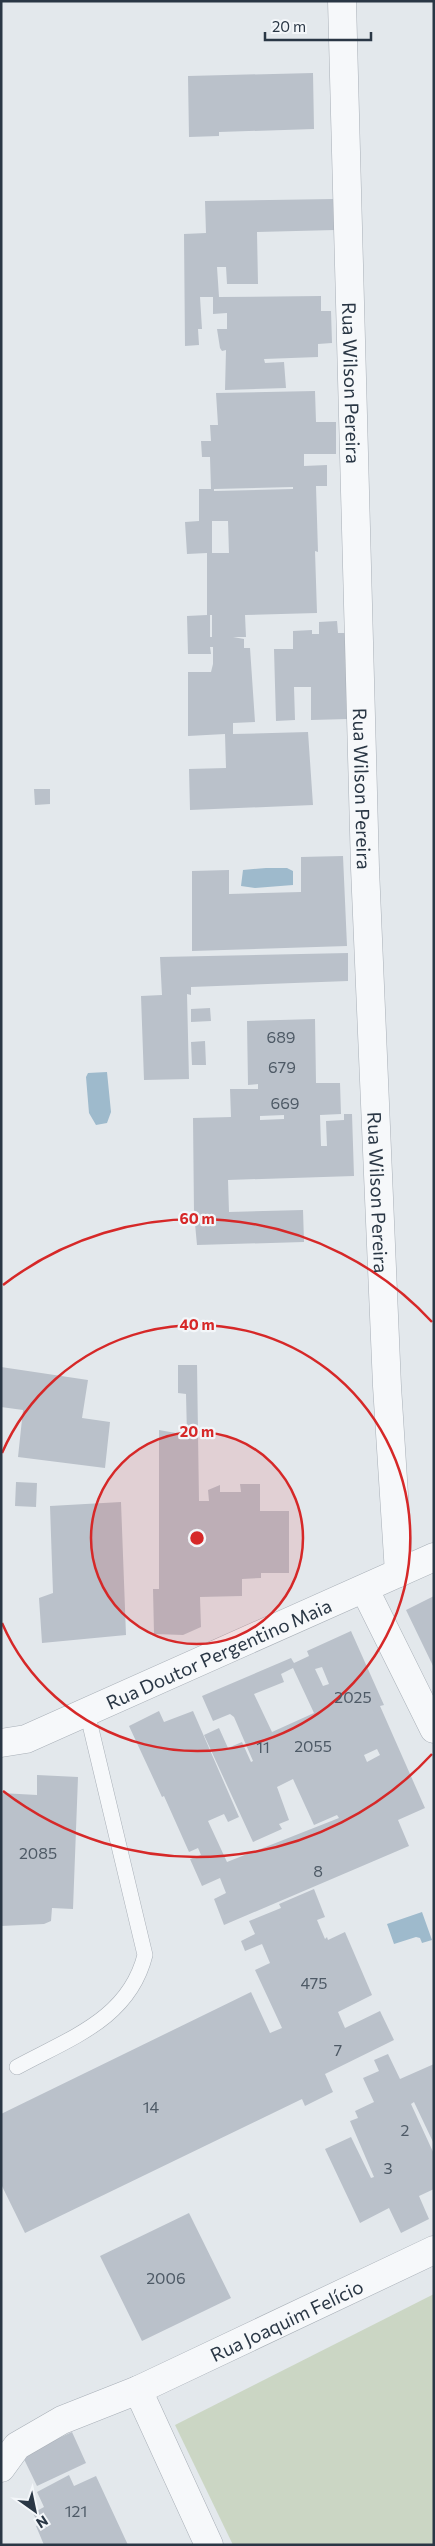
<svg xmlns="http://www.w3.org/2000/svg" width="435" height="2546" font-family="Commissioner,sans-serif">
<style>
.green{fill:#cbd6c4}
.water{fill:#9ebacc}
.building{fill:#bac1ca;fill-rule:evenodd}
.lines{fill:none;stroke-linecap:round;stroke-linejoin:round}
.service-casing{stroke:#a8afb7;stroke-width:16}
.minor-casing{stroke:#a8afb7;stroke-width:29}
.service{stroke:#f6f8fa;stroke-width:15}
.minor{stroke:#f6f8fa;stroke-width:28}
.ring{fill:none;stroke:#d62828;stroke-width:2.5}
.labels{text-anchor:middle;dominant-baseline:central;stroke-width:4.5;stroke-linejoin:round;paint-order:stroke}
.number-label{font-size:16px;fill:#4e5a66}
.street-label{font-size:19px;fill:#2a3745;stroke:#f3f6f9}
.centre{fill:#d62828;stroke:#f3f6f9;stroke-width:2.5}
.ring-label{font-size:15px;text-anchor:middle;font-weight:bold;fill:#d62828;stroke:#f3f6f9;stroke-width:4.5;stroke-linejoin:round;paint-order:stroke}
</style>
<rect width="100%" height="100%" fill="#e3e8ec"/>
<path class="green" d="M434,2294v251h-201l-58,-120z"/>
<path class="water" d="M266,868h21l6,3v14l-38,3 -14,-2 2,-16z
M107,1072l4,40 -4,11 -11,2 -7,-12 -3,-36 2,-4z
M422,1912l10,28 -10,3 -2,-5 -4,-1 -22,7 -7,-20z"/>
<path class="building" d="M313,73l1,56 -95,3v4l-30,1 -1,-61z
M333,199l2,31 -78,2 1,52h-31l-1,-17h-9l2,30 102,-1v15h10l1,32 -14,1v13l-54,2 1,4 19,-1 2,26 -61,2 1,-40 -4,1 -2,-3 -3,-19h10v-16l-14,1v-17h-13l2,32h-4l1,16 -14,1 -1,-112 22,-1 -1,-32z
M315,391l1,31h20v32h-32v12l23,-1v21h-11l2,66 -3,-1 2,62 -72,2 1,22h-13l11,2v9h6l5,74 -22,1v11l75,-2 5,73 -123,5 -1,-41 37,-1 -1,-34 -37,2v-64h23l2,-8v-17h-3l1,7h-23l-1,-38 20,-1v-62l-20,1 -2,-32 14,-1v-32h12l-1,-32h-8l-1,-16h10l-1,-16h8l-2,-32zM293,487v2l-79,2v-2zM212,521h16l1,32h-17zM210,615h2v22h-2z
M337,621l1,12h7l3,86 -37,1v-33h-17l1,33 -19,1 -2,-72h19v-18l19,-1v4h7v-12z
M34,789h16v15l-15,1z
M343,856l4,90 -155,5v-80l37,-1v24l72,-2v-35z
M348,953v28l-157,6v8l-4,-1 2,85 -45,1 -3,-84 21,-1 -2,-38z
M210,1008l1,13 -20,1v-13z
M315,1019l1,64h24l1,31 -21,1 1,31h6l-1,-25 18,-1v-6h8l2,62 -126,4 1,32 74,-2 1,32 -107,3 -3,-32 -1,-95 38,-1 -1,-28h28v-5l-10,1 -1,-64zM284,1115v4l-24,1v-4z
M205,1041l1,24h-14l-1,-23z
M178,1365h19l2,136h10l-1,-11 12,-5v7h21l-1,-8h20v27h29v62h-28v5l-19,1v17l-42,1 1,30 -18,8 -29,-1 -1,-45h6v-159l28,5 -1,-41 -8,-1z
M1,1367l87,13 -6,38 28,4 -5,46 -87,-11 5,-47 -22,-3z
M16,1482l21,1 -1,24 -21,-1z
M121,1502l5,133 -84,8 -3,-45 14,-5 -3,-87z
M434,1596v72l-28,-58z
M351,1631l33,74 -4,1 45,102 -27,12 11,26 -185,79 -10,-26 12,-6 -6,-15 -18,8 -12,-27 11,-4 -3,-7 -9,4 -25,-56 -2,1 -33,-71 30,-15 5,11 29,-11 46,106 -11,5 -4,-8 -16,7 19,41 112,-44 -2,-3 -23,10 -21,-46 -16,8 12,33 -10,4 3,5 -29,13 -49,-107 15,-7 9,20 14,-6 9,20 2,-1 -19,-44 -4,-3 -17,7 -11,-25 89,-38 3,5 15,-7 -2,-5zM322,1667l7,17 -6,2 -8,-17zM293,1668l21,45 -42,19 -18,-38 30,-12 -3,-8zM377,1749l3,6 -13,7 -3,-7z
M37,1775l41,2 -5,132 -21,-1 -1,13 -7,3 -43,2v-133l36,2z
M314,1889l11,28 -8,3 8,19 2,-2 1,3 17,-8 27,63 -34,17 7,16 35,-17 14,29 -69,34 8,18 -28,14 -3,-7 -277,134 -24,-49v-70l250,-122 19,41 12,-5 -27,-58 15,-7 -8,-19 -17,7 -4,-10 14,-7 -6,-13 32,-13 -2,-4z
M388,2054l12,25 34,-15v80l-20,-42 -3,2 23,50v35l-15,7 10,23 -28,14 -12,-25 -29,15 -35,-74 26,-12 20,41 3,-1 -24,-56 8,-3 -3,-7 19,-9 -11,-24 16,-7 -5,-11z
M189,2213l42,85 -89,43 -42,-85z
M72,2432l14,31 -49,23 -15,-31z
M69,2475l5,11 22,-10 32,69h-84l-8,-19 3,-1 -6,-12 11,-6 -7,-15z"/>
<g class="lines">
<defs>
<path id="service" d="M17,2067c53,-29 112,-48 128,-112l-58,-243"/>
<g id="minor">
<path id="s1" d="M342,1l23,867 22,518 12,187"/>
<path d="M365,1590l69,139"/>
<path id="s2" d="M1,1743l25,-4 408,-182"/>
<path d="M138,2390l71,155"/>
<path id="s3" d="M1,2468l16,-22 45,-26 76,-30 296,-140"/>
</g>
</defs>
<use href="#service" class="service-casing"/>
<use href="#minor" class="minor-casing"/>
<use href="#service" class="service"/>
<use href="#minor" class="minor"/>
</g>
<circle cx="197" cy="1538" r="106" fill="#d62828" fill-opacity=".12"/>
<g class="ring">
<circle cx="197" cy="1538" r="106"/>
<path d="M2 1453A213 213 0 1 1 2 1623"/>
<path d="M432 1754A319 319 0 0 1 3 1791M3 1285A319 319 0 0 1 432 1322"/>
</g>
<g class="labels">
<g class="number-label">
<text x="281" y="1036">689</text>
<text x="282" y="1066">679</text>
<text x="285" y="1102">669</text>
<text x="353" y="1696">2025</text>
<text x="313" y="1745">2055</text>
<text x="263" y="1746">11</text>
<text x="38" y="1852">2085</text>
<text x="318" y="1870">8</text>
<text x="314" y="1982">475</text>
<text x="338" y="2049">7</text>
<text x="151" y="2106">14</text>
<text x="405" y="2129">2</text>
<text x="388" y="2167">3</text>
<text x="166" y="2277">2006</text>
<text x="76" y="2510">121</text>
</g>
<g class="street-label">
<text stroke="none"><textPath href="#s1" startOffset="382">Rua Wilson Pereira</textPath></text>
<text stroke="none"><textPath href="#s1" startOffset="788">Rua Wilson Pereira</textPath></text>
<text stroke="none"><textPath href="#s1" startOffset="1192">Rua Wilson Pereira</textPath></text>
<text stroke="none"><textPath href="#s2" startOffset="236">Rua Doutor Pergentino Maia</textPath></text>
<text stroke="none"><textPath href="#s3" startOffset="325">Rua Joaquim Felício</textPath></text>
</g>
</g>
<circle cx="197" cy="1538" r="8" class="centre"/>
<g class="ring-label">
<text x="197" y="1224">60 m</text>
<text x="197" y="1330">40 m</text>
<text x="197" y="1437">20 m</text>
</g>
<rect width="435" height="2546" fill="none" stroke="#2a3745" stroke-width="5"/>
<g transform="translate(35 2511) rotate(147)" stroke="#f3f6f9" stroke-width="4" paint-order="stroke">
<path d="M0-4L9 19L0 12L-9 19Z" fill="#2a3745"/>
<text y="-8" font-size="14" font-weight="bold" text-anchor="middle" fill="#2a3745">N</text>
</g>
<path d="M265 32v8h106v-8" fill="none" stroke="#2a3745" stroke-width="2.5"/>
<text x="272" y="32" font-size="15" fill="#2a3745" stroke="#f3f6f9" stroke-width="4" paint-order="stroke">20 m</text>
</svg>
